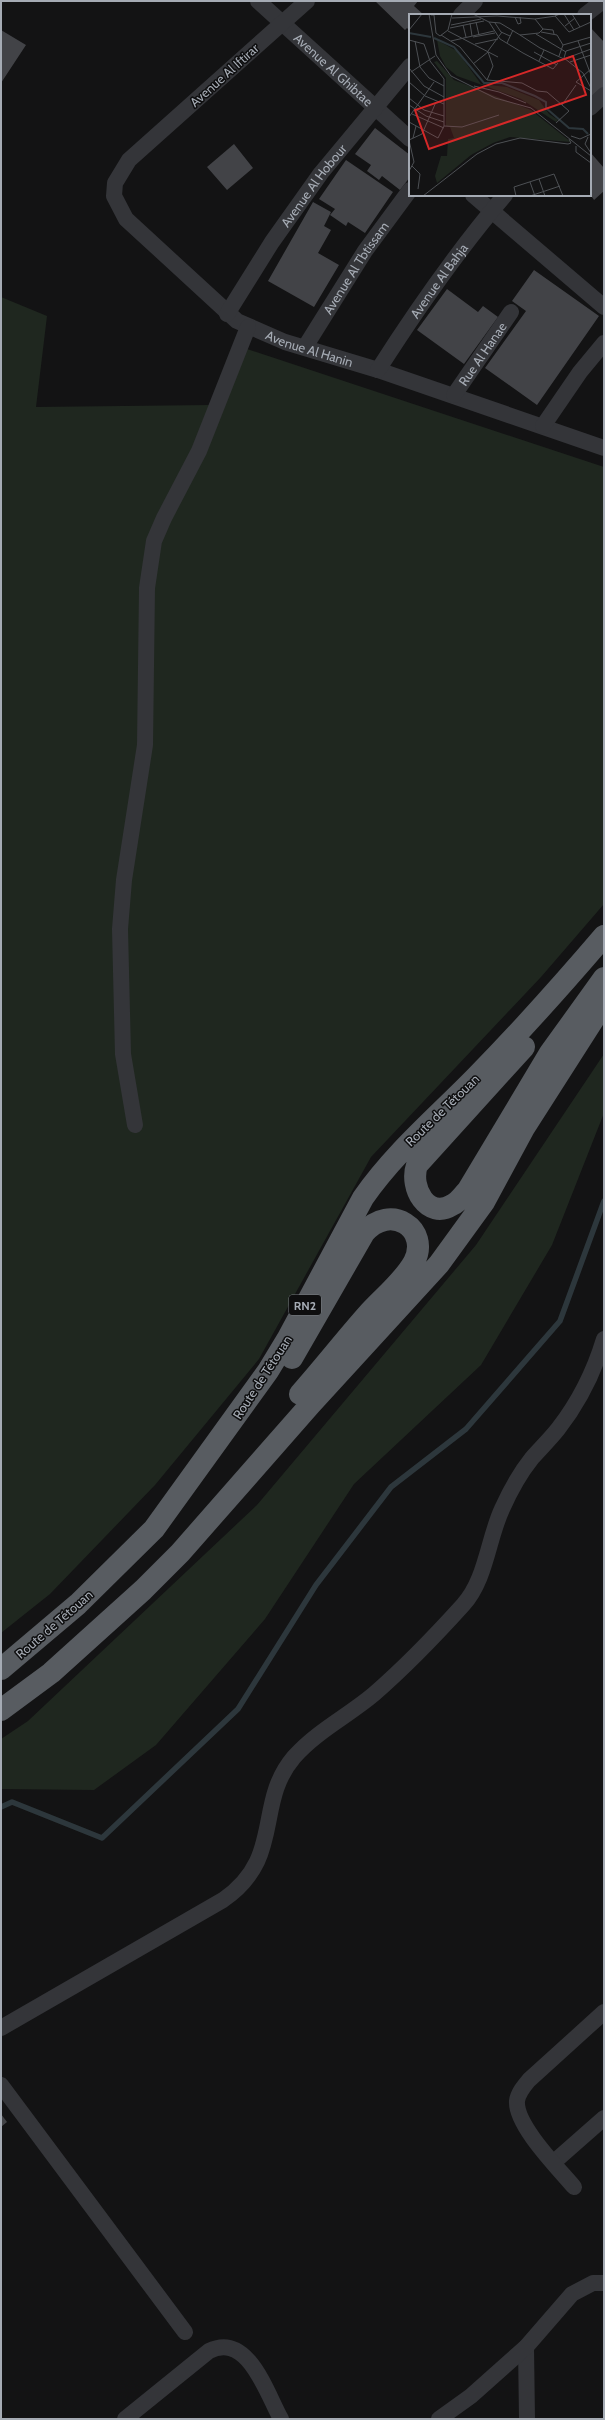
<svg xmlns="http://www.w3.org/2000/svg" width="605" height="2420" font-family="Cabin,sans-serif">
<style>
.green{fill:#1f271f}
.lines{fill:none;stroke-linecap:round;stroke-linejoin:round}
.stream{stroke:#2d373c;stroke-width:5.5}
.building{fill:#424347}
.minor{stroke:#343539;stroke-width:16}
.trunk{stroke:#585c61;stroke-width:22}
.labels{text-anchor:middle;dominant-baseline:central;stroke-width:3;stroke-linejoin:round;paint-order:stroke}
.shield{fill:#0e0e0f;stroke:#787c82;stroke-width:1}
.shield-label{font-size:12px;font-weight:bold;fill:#a5abb4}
.street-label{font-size:13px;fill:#a5abb4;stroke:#0e0e0f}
.inset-river{fill:none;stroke:#2d373c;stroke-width:2}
.inset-road{fill:none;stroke:#4d5054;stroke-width:1}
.view{fill:#d62828;fill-opacity:0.15;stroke:#d62828;stroke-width:2}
.inset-edge{fill:none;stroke:#a5abb4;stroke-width:2}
</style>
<rect width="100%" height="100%" fill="#131314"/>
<path class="green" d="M1,297l46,19 -11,91 175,-2 33,-57 360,119v437l-63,73 -170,180 -112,202 -104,126 -105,109 -49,39z
M604,1054v59l-52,132 -71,120 -127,119 -89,135 -109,126 -62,45 -93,-1v-50l27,-18 229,-216 219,-260z"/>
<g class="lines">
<path class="stream" d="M1,1807l11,-5 90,36 136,-129 78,-124 75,-98 75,-58 94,-108 44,-120"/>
</g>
<path class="building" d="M375,1h43l-4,5 10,9h-14v16l-3,-3 -2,2z
M590,27l14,15v53l-14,12z
M1,30l25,15 -25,38z
M375,128l35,27v22l-10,13 -18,-14 -3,4 -12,-9 4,-6 -16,-11z
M234,144l19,24 -26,22 -20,-23z
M590,152l14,16v23l-10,9 -4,-6z
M346,160l47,32 -28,41 -17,-11 -2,4 -16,-11 5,-6 -16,-10z
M313,202l18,10 -7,14 7,4 -13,23 21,12 -25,42 -46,-26z
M534,270l65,46 -62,89 -52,-37 41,-57 -14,-10z
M447,289l31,23 5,-6 15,11 -34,47 -47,-34z
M1,2114l6,8 -6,5z"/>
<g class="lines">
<g class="minor">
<path id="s1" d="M258,1l152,138"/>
<path id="s2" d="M307,1l-178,159 -14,23 -1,13 12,23 111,102 48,21 93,28 226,78"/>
<path d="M461,15l14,-14"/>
<path d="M585,15l18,-14"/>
<path d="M590,108l14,-13"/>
<path d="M473,195l131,112"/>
<path id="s3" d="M227,314l45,-72 49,-69 89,-107"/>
<path id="s4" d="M305,347l60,-96 45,-61"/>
<path id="s5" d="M378,370c39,-61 80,-120 127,-175"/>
<path id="s6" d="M454,395l57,-83"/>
<path d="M543,426l37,-54 24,-29"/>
<path d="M135,1125l-12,-71 -3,-125 4,-49 21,-135 2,-157 7,-47 10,-23 35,-67 49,-124"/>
<path d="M1,2028l222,-128c62,-43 31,-96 71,-143 23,-26 54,-41 80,-63 31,-27 61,-58 89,-89 23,-25 25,-66 39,-96 8,-18 18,-36 30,-51 9,-10 18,-19 26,-29 21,-27 36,-57 46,-90"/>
<path d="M1,2085l184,247"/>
<path d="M554,2162l50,-44"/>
<path d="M574,2187c-15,-18 -59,-62 -57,-86 1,-8 7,-15 12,-21l75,-68"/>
<path d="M526,2347l1,72"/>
<path d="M125,2419l84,-68c39,-19 57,41 72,68"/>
<path d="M439,2419l32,-23 55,-49 46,-53 21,-11h11"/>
</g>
<path class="trunk" d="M524,1047l-107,118c-8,23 11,55 35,40 7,-3 11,-10 16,-15l82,-137 54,-75
M292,1358l72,-125c26,-31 67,-4 50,29 -11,20 -32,36 -47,53 -23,26 -44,53 -67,79
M1,1669l77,-65 76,-75 114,-158 20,-33 75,-140c32,-46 75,-82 114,-122 44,-45 86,-92 127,-140
M1,1710l50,-37 92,-83 37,-37 130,-148 129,-141 45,-62 40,-74 80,-125"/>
</g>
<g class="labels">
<rect class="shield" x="289" y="1295" width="32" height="20" rx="3"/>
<g class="shield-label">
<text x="305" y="1305">RN2</text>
</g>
<g class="street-label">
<text stroke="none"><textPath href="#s1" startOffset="102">Avenue Al Ghibtae</textPath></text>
<text transform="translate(224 75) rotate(-42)">Avenue Al Iftirar</text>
<text stroke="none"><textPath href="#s3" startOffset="155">Avenue Al Hobour</textPath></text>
<text stroke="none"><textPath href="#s4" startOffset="94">Avenue Al Tbtissam</textPath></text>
<text stroke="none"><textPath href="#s5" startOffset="108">Avenue Al Bahja</textPath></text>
<text stroke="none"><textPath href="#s2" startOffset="533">Avenue Al Hanin</textPath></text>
<text stroke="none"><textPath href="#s6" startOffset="50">Rue Al Hanae</textPath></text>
<text transform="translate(442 1110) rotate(-44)">Route de Tétouan</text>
<text transform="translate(262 1377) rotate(-57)">Route de Tétouan</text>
<text transform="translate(54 1624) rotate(-41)">Route de Tétouan</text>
</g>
</g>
<g transform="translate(409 14)">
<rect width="182" height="182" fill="#131314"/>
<path d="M28,26l20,11 24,33 26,3 32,13 10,14 9,6 -2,2 -35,-23 -64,-23 -11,-9 -6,-11zM28,47l17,19 77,30 40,32 -61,-5 -17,6 -22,12 -34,28 -2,-7 6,-20h6l1,-17 6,-1 -4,-11 -4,-1v-48l-12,-16z" fill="#1f271f"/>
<path class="inset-river" d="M0,19l22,4M25,24l20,9 30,36h18l33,13 11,6v6l23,20 14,1 5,5"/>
<path class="inset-road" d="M20,0l7,41 15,21 44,22 36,10 60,48M64,0l16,8 11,1 20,12 19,-2 4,-4M151,0l-5,2 14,16 22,-10M155,0l10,16M163,0l8,13M169,0h13M22,1h3l2,18 4,3 8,-6 4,-16M106,3l3,7 3,-1 -1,-6M43,4l45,-2 38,3 21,-3M126,5l8,10 10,1 1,4M67,8l3,13M80,8l11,17 23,14 30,16 5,-6M61,9l2,13M86,9l6,9 9,4M42,11l30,-6M54,11l3,12M156,12l10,-8M41,14l34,-7M0,16l13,-16M39,17l50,26M132,18l16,3 6,10 -4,11M127,20l30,18M32,21l19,12 27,33 35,3 15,8 10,1 22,19 -13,12M111,21l20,13 24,11 27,-10M64,23l22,-4M0,26l15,4 6,17 14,18v47l-6,12 -29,-16M6,27l5,26 9,11 15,8M42,27l43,-10M169,27l13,34M98,29l6,-13M182,29l-25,8 -2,7 19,15 8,15M66,30l23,-5M154,31l28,-8M79,37l14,-19M125,38l23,13M130,47l5,-11M161,48l21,-7M64,50l15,-12M0,54l15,18 20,11M182,55l-15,13 15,9M2,58l24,-16M78,66l6,-14 -5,-14M0,68l16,14 19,8M65,72l25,6 27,11M0,84l15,12 20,6M0,91l17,11 18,6M153,91l14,-20M3,100l32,14M0,103l25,-35M35,112l18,1 37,-12M162,122l9,3 11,-5M179,123l-3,7 6,9M4,124l3,-12M167,132v6l15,11M3,152l8,8 -2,15M0,157l5,-9 -5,-22 13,-6 14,-32M130,165l6,17M121,168l5,14M14,182l54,-42 19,-10 24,-6 48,6 3,-1 -2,-4M107,182l-2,-9 40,-13 9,22M121,182l30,-10"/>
<path class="view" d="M164,42l13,39 -157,54 -14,-39z"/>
<rect width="182" height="182" class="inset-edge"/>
</g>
<rect width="605" height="2420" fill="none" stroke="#a5abb4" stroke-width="4"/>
</svg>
